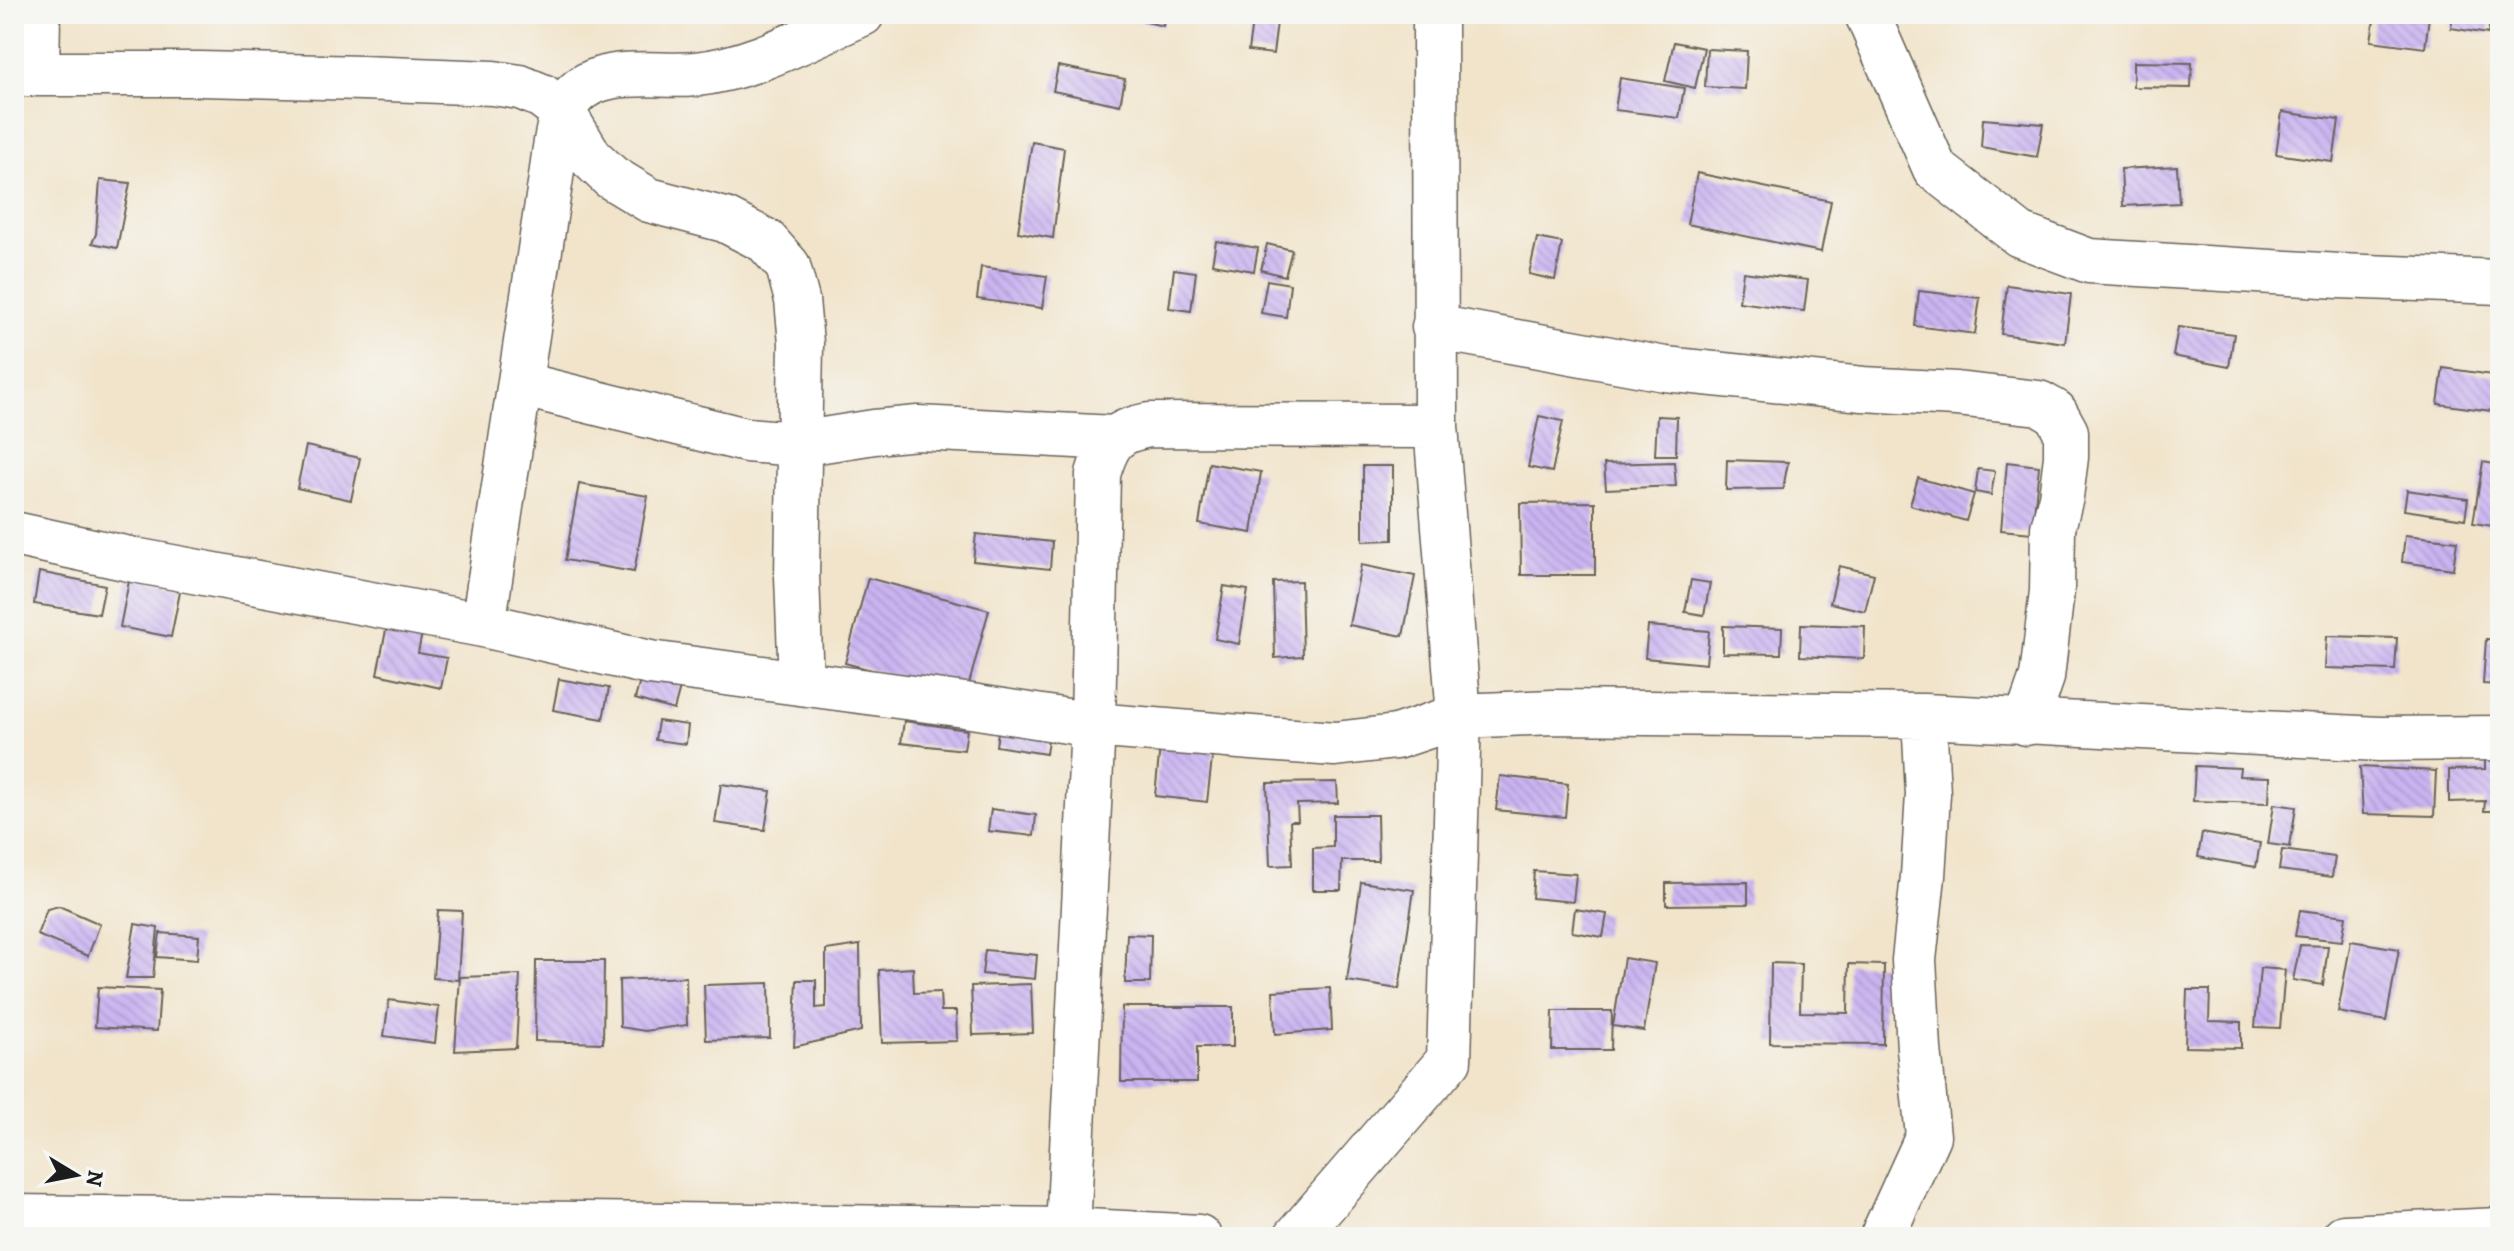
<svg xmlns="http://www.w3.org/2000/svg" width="2514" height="1251" font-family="Alegreya,serif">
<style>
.building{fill:url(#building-back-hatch)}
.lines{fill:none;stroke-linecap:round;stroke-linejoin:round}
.minor-casing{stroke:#676259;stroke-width:47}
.tertiary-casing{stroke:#676259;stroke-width:47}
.minor{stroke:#fff;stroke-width:44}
.tertiary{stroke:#fff;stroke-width:44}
</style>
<defs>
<pattern id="building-back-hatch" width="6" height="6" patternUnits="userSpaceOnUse" patternTransform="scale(2)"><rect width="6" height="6" fill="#cab4f1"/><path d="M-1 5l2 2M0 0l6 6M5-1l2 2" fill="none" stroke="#ad9ace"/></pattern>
</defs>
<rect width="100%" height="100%" fill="#f6f6f2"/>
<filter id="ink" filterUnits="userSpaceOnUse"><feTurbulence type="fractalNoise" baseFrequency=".0125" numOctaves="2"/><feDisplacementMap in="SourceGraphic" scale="16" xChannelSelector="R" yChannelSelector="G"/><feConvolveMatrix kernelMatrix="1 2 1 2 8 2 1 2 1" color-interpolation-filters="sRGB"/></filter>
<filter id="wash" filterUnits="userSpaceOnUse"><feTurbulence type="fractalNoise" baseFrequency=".006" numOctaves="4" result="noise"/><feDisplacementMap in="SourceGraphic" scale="32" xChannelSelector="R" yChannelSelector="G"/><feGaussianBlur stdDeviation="1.8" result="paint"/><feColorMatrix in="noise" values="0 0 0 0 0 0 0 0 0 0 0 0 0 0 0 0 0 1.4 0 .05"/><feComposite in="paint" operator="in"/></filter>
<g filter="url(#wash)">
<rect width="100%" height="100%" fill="#f1e4cb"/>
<g id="blocks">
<path class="building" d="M1117,14h48l-2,12 -46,-11z
M1178,14h60l-1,7 -60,-3z
M1253,14h25l-5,40 -25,-3z
M2375,14h35l19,3 -4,31 -54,-7z
M2453,14h38l-3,20 -37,-6z
M1674,42l30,6 -9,40 -30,-7z
M1707,49l40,2 -2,38 -40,-2z
M2133,62l59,1 -1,25 -58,-1z
M1058,66l67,13 -5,26 -67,-14z
M1620,78l64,10 -5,30 -64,-8z
M2282,112l57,8 -6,42 -57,-8z
M1983,119l60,5 -6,33 -56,-10z
M1032,142l32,6 -11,90 -35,-6z
M2177,166l2,37 -56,3 -2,-37z
M1697,173l134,28 -10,51 -134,-28z
M100,180l30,3 -13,65 -25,-5 4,-9z
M1537,238l25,5 -7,37 -26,-6z
M1216,241l42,7 -4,23 -42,-7z
M1267,244l25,6 -7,26 -24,-6z
M981,267l66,9 -5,32 -65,-9z
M1174,269l22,3 -5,39 -22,-3z
M1743,272l65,8 -4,31 -65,-9z
M1267,280l23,4 -4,33 -25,-4z
M2007,285l64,9 -6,49 -64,-9z
M1919,291l61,7 -5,36 -60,-8z
M2178,327l56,7 -5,33 -56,-11z
M2443,368l57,8v36l-62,-8z
M1539,416l24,5 -11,51 -24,-5z
M1657,416l20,1 -1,38h-21z
M306,446l54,12 -9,42 -54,-12z
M1727,460l61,2 -5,27 -57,1z
M1674,462l2,24 -70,3 -2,-25z
M2007,462l32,4 -7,67 -31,-3z
M2483,462l17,3v62l-27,-4z
M1209,463l52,9 -9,61 -53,-9z
M1363,466h30v74l-30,1z
M1978,469l17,2 -4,24 -16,-3z
M1918,478l56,16 -8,27 -56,-16z
M579,484l69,12 -14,76 -69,-12z
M2407,490l61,9 -3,20 -61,-9z
M1595,502v73h-74l-1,-72z
M976,534l76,8 -2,27 -77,-8z
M2405,535l52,6 -4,28 -51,-7z
M1361,565l54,11 -12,60 -54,-11z
M1839,566l35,8 -9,37 -35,-8z
M39,572l66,13 -6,29 -65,-10z
M130,576l51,11 -10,50 -51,-10z
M868,578l121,32 -23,85 -121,-32z
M1691,580l19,3 -6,32 -19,-3z
M1301,581l2,75 -28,2 -2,-76z
M1224,586l24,4 -9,54 -24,-5z
M389,616l35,7 -6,30 29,5 -6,30 -64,-14z
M1801,624l64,2 -1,33 -64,-3z
M1648,626l61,5 -3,33 -61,-6z
M1723,626l59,2 -1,26 -58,-1z
M2327,636l70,2 -2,32 -70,-2z
M2486,639l14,1v45l-17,-1z
M642,674l39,10 -7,26 -39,-11z
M559,679l50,9 -6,31 -50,-9z
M1000,718l50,7 -4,29 -50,-8z
M658,721l30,4 -2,19 -31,-4z
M904,721l63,9 -3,20 -63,-7z
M1160,745l53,5 -6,52 -52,-6z
M2485,760h15v51h-16l1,-10 -36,1v-32l36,-1z
M2195,766l45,2 -1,8 31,1 -1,26 -76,-2z
M2360,767l76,4 -2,45 -71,-2z
M1500,776l68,8 -3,33 -69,-7z
M1337,782l1,21 -41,1 1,17h-8l2,44 -22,1 -3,-83z
M721,784l50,7 -6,39 -50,-7z
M2274,804l22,3 -6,40 -22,-3z
M991,809l45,6 -2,21 -46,-5z
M1333,815h44l1,46h-36l-1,29h-28v-42l20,-1z
M2202,833l58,10 -4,24 -58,-10z
M2282,850l53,7 -3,20 -53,-7z
M1534,871l42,3 -3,28 -41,-4z
M1361,882l53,8 -15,99 -52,-8z
M1748,882v22l-82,1v-22z
M59,906l41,18 -12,32 -51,-21 10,-26z
M1575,909l32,5 -4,23 -31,-5z
M438,910l24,1 -4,69 -25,-2z
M2300,910l46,6 -4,25 -47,-5z
M135,924l23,4 -5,50h-27z
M160,933l39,3 -2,24 -40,-3z
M1127,934l24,1 -1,48h-25z
M2351,941l48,8 -13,72 -48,-9z
M860,945l1,86 -67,16 3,-67h19v28l10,-1v-57z
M2300,945l28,1 -5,39 -30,-5z
M985,950l52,5 -2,24 -53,-5z
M1624,958l31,5 -11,68 -31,-5z
M536,961h68l-1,82 -68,-2z
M1771,963l30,1 -1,48 48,1 1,-49 35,1 -1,79 -113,-1z
M913,968l1,25 26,-1 1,19h15l1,30 -75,2 -3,-73z
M2260,968l25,2 -5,58 -25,-1z
M520,975l-4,73 -61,3 5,-74z
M686,977l1,48 -42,6 -25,-4 -1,-47z
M769,983l1,55 -64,2 -2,-55z
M1031,984l2,49 -60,2 -2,-49z
M98,987l62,3 -3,41 -62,-4z
M1330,988l2,42 -57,4 -2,-43z
M2187,990h23l-1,31 32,1v26l-56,-1z
M389,1000l50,7 -4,36 -51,-7z
M1122,1007h111v40h-36v35h-76z
M1553,1011h59l-1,39h-59z"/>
</g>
</g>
<g filter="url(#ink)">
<use href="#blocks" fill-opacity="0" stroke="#676259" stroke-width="2"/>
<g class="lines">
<defs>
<path id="minor" d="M1867,14l68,155 85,66 69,26 250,15 161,6
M37,73l1,-59
M14,74h186l162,4 131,5 27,4 22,9 21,16 28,46 20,19 38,23 76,20 41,21 22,25 9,34 4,43 -4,233 4,107
M1434,327l231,42 198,20 93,5 83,9 16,9 11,20v25l-5,40 -8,31 -1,63 -10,86 -16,46
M520,384l226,56 52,4 76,-12 44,-4 197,10
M14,534l120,26 349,65 167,38 315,42 128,20 159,13 83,6 61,-7 63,-21 94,-4 371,4 455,23 121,-1
M483,625l67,-441c4,-24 6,-70 23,-88 29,-32 84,-18 123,-22 58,-6 112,-37 166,-60
M1068,1230l25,-505 5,-251c10,-33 16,-42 51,-49l287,1
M1296,1237l153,-177 10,-344 -23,-290 -1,-412
M1882,1237l46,-101 -9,-87 -5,-89 9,-84 5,-82 -4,-78"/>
<path id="tertiary" d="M14,1217l1054,13 131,7
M2344,1237l156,-7"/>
</defs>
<use href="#minor" class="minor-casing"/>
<use href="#tertiary" class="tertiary-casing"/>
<use href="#minor" class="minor"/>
<use href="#tertiary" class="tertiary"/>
</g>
</g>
<rect width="2514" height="1251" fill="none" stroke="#f6f6f2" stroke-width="48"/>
<g transform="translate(76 1175) rotate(100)" stroke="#f6f6f2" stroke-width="6" paint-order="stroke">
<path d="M0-6L14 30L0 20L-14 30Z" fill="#1c1c1c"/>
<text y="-12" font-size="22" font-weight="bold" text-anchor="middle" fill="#1c1c1c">N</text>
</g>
</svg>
